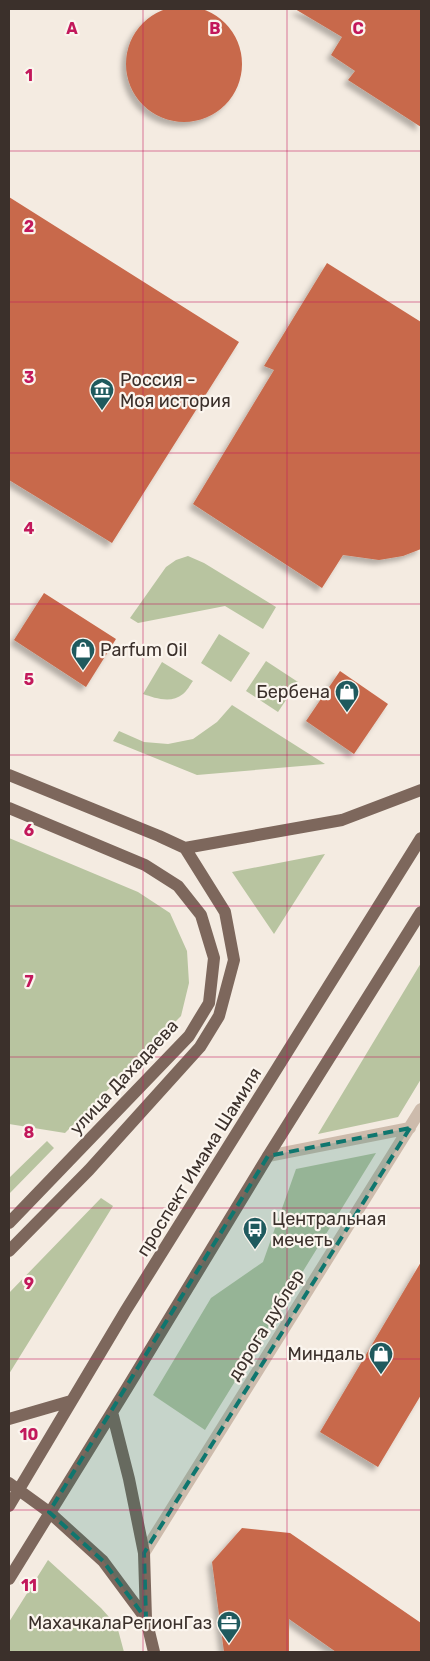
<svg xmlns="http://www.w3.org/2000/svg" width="430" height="1661" font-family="Rubik,sans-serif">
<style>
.green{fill:#b8c4a0}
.building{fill:#c8694b;filter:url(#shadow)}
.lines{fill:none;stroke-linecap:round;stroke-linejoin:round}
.minor{stroke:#cdbbac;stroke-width:12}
.major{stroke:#7d675c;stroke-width:12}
.marked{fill:#0f766e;fill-opacity:0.2;stroke:#0f766e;stroke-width:4;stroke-dasharray:10 6;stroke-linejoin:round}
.grid{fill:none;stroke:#c2185b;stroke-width:1;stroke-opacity:0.55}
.labels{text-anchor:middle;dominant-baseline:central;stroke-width:4.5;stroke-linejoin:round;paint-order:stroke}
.poi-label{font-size:18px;fill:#3b302b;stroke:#fbf5ee;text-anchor:start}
.street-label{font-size:18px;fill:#3b302b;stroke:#fbf5ee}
.grid-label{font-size:16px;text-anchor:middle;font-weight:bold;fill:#c2185b;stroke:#fbf5ee;stroke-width:4.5;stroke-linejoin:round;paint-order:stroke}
</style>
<defs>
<filter id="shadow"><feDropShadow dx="-4.5" dy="4.5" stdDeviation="2.5" flood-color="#0004"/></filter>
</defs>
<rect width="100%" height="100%" fill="#f4ebe1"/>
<path class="green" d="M188,556l16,7 72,44 -13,22 -38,-23 -87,17 -8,-5 36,-51 10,-7z
M219,634l31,19 -19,29 -30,-19z
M266,661l32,21 -20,30 -32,-21z
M162,662l31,19c-3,4 -6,10 -10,13 -12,10 -28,4 -40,0z
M232,705l93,59 -128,11 -84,-34 6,-10 25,11 24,2 25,-5 24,-17z
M9,838l129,54 32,21 17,38 2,32 -8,33 -116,117 -56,-9z
M325,854l-51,80 -42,-62z
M421,963v116l-23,38 -80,17z
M47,1141l7,7 -45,46v-16z
M376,1153l-171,277 -52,-35 58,-97 52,-36 33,-93z
M101,1198l12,8 -104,168v-81z
M48,1560l53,48 16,18 7,26h-115v-30z"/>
<path class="building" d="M126 64a58 58 0 1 1 116 0a58 58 0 1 1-116 0Z
M295,9h126v118l-73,-47 7,-9 -24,-16 11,-18z
M9,197l230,145 -127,201 -103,-63z
M327,263l94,59v227l-18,7 -24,4 -36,-5 -21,33 -129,-84 81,-134 -10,-4z
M44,593l72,46 -30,48 -72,-47z
M340,671l48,33 -34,50 -48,-33z
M421,1262v133l-43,72 -58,-35z
M242,1528l48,5 131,90v29h-85l-47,-33v33h-65l-12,-90z"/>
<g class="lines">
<path class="minor" d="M268,1156l142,-28
M144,1553l277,-444"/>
<path class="major" d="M9,775l150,61 26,12 40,64 9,48 -15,56 -19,31 -111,123 -80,81
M9,808l136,57 33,21 23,29 13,43 -5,45 -20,33 -180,187
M185,848l157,-28 79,-30
M112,1412l17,67 15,74 2,66
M9,1419l62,-18
M9,1483l40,29 54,49 43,58 8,33
M9,1506l117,-196 295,-472
M9,1579l118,-191 141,-232 153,-244"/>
</g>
<path class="marked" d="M410,1128l-266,425 2,66 -43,-58 -54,-49 219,-356z"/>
<path class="grid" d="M143,9v1643M287,9v1643M9,151h412M9,302h412M9,453h412M9,604h412M9,755h412M9,906h412M9,1057h412M9,1208h412M9,1359h412M9,1510h412"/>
<defs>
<symbol id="museum-pin" viewBox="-11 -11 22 30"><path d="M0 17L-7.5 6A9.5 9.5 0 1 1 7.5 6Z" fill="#1f5a5e" stroke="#fbf5ee"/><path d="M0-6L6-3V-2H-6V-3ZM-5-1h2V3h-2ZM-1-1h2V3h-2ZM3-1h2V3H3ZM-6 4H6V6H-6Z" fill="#fff"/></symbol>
<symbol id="shop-pin" viewBox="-11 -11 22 30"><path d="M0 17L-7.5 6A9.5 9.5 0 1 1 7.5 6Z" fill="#1f5a5e" stroke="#fbf5ee"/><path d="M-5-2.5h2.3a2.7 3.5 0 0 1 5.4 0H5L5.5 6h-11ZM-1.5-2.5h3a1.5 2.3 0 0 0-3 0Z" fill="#fff"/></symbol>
<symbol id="bus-pin" viewBox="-11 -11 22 30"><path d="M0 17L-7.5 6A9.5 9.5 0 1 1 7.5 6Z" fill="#1f5a5e" stroke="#fbf5ee"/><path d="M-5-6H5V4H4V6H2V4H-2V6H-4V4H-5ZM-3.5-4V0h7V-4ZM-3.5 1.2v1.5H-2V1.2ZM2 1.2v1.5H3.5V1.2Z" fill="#fff"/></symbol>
<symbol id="office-pin" viewBox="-11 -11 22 30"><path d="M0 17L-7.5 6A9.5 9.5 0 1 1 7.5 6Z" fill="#1f5a5e" stroke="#fbf5ee"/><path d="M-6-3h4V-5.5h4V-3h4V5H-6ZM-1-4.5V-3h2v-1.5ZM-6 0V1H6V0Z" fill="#fff"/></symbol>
</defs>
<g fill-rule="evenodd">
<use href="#museum-pin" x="88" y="376" width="28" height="38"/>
<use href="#shop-pin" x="69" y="636" width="28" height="38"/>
<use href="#shop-pin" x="333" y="678" width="28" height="38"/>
<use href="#bus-pin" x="241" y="1215" width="28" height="38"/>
<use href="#shop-pin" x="367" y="1340" width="28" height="38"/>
<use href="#office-pin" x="215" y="1609" width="28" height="38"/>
</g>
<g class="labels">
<g class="poi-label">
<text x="120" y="380">Россия -<tspan x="120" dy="21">Моя история</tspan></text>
<text x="100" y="650">Parfum Oil</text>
<text x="330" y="692" text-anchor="end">Бербена</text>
<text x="272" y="1219">Центральная<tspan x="272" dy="21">мечеть</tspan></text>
<text x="364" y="1354" text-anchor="end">Миндаль</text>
<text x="212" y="1623" text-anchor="end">МахачкалаРегионГаз</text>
</g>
<g class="street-label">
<text transform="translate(124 1077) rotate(-47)">улица Дахадаева</text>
<text transform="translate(199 1162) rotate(-58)">проспект Имама Шамиля</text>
<text transform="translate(266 1325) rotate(-58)">дорога дублер</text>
</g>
</g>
<g class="grid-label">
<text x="72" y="34">A</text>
<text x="215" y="34">B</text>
<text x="358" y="34">C</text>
<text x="29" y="81">1</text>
<text x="29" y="232">2</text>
<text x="29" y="383">3</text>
<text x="29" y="534">4</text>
<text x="29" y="685">5</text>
<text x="29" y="836">6</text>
<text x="29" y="987">7</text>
<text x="29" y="1138">8</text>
<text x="29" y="1289">9</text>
<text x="29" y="1440">10</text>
<text x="29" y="1591">11</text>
</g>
<rect width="430" height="1661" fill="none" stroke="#3b302b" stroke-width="20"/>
</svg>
